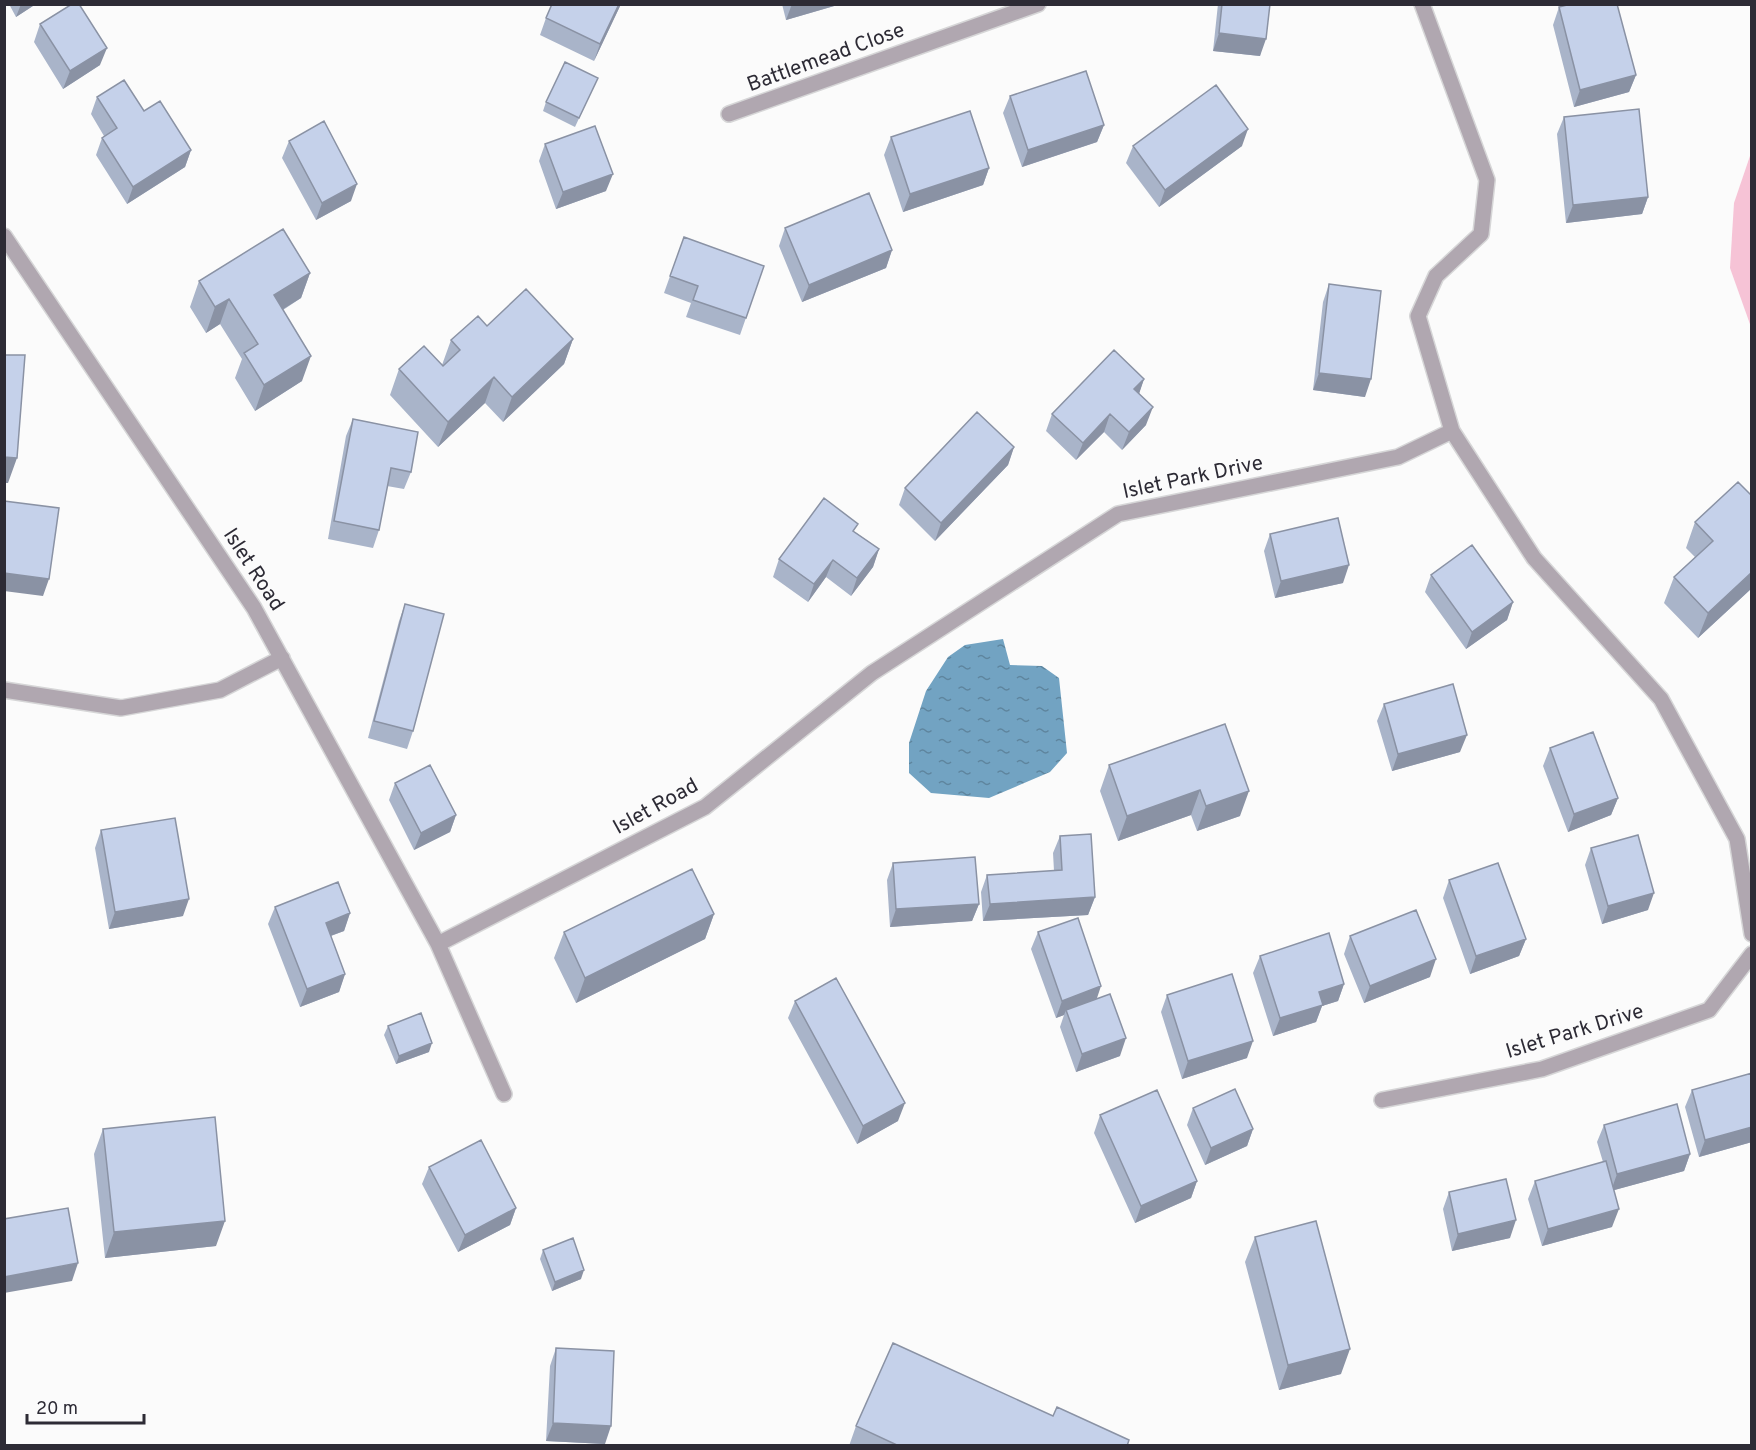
<svg xmlns="http://www.w3.org/2000/svg" width="1756" height="1450" font-family="Overpass,sans-serif">
<style>
.green{fill:#f6c3d6}
.water{fill:url(#water-ripples)}
.lines{fill:none;stroke-linecap:round;stroke-linejoin:round}
.minor-casing{stroke:#d6d6d7;stroke-width:18}
.minor{stroke:#b0a7b0;stroke-width:15}
.wall{fill:#a9b4c9}
.shaded-wall{fill:#8a92a4}
.building{fill:#c5d1ea;stroke:#8a92a4;stroke-width:1.5}
.labels{text-anchor:middle;dominant-baseline:central;stroke-width:4.5;stroke-linejoin:round;paint-order:stroke}
.street-label{font-size:21px;fill:#2d2b35;stroke:#fbfbfb}
</style>
<defs>
<pattern id="water-ripples" width="26" height="14" patternUnits="userSpaceOnUse" patternTransform="scale(1.5)"><rect width="26" height="14" fill="#72a3c2"/><path d="M2 4q2-2 4 0t4 0M15 11q2-2 4 0t4 0" fill="none" stroke="#5e859e"/></pattern>
</defs>
<rect width="100%" height="100%" fill="#fbfbfb"/>
<path class="green" d="M1751,153v174l-21,-59 4,-65z"/>
<path class="water" d="M1003,639l7,26 32,1 17,12 8,75 -17,19 -61,26 -58,-5 -22,-20v-30l17,-52 22,-34 17,-12z"/>
<g class="lines">
<defs>
<path id="minor" d="M1422,4l65,176 -6,54 -45,42 -18,40 34,115
M729,114l309,-110
M4,236l250,372 184,336
M4,690l117,18 99,-18 62,-32
M504,1094l-66,-150 267,-137 167,-134 246,-159 280,-57 54,-26 82,127 127,141 76,140 15,95
M1382,1100l160,-31 167,-59 43,-56"/>
</defs>
<use href="#minor" class="minor-casing"/>
<use href="#minor" class="minor"/>
</g>
<path class="wall" d="M9,4h27l-20,13z
M621,4l-27,57 -54,-26 6,-17z
M782,4h59l-55,16z
M1218,4h52l-10,52 -47,-5z
M1559,7l77,68 -7,17 -55,15 -21,-82z
M40,24l60,41 -37,24 -29,-47z
M594,86l-19,41 -32,-16 3,-9z
M1010,96l94,29 -7,17 -75,25 -19,-54z
M97,97l47,14 47,39 -6,17 -58,37 -31,-49 6,-17 2,-2 -13,-22z
M1564,117l84,80 -6,17 -76,9 -9,-89z
M891,137l98,31 -6,17 -80,27 -19,-57z
M289,141l62,60 -35,19 -34,-62z
M545,144l61,47 -50,18 -17,-48z
M1133,146h109l-83,61 -33,-44z
M785,228l107,22 -6,18 -84,34 -23,-56z
M684,237l80,29 -24,69 -54,-18 5,-14 -27,-10z
M310,273l-9,25 -18,12 19,71 -47,30 -20,-33 7,-19 -22,-35 -14,9 -16,-26 9,-26z
M1329,284l36,113 -52,-7 10,-88z
M487,326l86,13 -9,25 -61,58 -18,-19 -47,44 -48,-52 9,-26 43,-4 9,-25z
M1144,379l-5,14 7,32 -24,25 -18,-18 -28,28 -30,-29 6,-17z
M353,419l58,53 -7,17 -17,-3 -8,44 -6,18 -45,-9 18,-103z
M1014,447l-6,18 -73,76 -36,-36 6,-17z
M1752,496v92l-54,50 -34,-35 10,-26 21,-20 -9,-9 9,-26z
M855,532l24,17 -6,18 -22,29 -25,-19 -18,25 -35,-25 6,-18z
M1270,534l73,49 -68,15 -11,-47z
M1431,575l82,27 -6,18 -41,29 -41,-57z
M405,604l8,127 -6,18 -39,-11 31,-117z
M1384,704l76,48 -68,19 -15,-50z
M1225,724l15,92 -43,15 -6,-16 -73,26 -18,-50 9,-26z
M1550,748l68,50 -7,17 -43,17 -25,-66z
M395,783l61,32 -6,17 -36,18 -25,-50z
M101,830l82,86 -74,13 -14,-81z
M1060,836l35,61 -7,18 -105,6 -2,-29 6,-17 67,-4 -1,-18z
M1591,848l57,62 -46,14 -17,-59z
M893,863l86,41 -7,17 -82,6 -3,-47z
M1449,880l77,59 -7,17 -49,18 -27,-76z
M275,907l75,6 -6,18 -13,5 14,38 -6,18 -39,15 -32,-83z
M714,914l-9,25 -129,64 -22,-45 10,-26z
M1038,932l59,67 23,57 -44,16 -16,-45 4,-12 -8,3 -25,-69z
M1350,936l80,41 -66,26 -20,-49z
M1260,956l84,28 -6,17 -16,5 -6,16 -43,14 -20,-63z
M1167,995l80,63 -65,21 -21,-67z
M795,1001l103,120 -41,23 -69,-126z
M388,1026l41,26 -33,12 -12,-29z
M1752,1073v69l-53,15 -14,-50 7,-17z
M1193,1108l60,21 -6,17 -42,19 -18,-40z
M1100,1115l97,66 -6,17 -56,25 -41,-90z
M1604,1125l86,29 -6,17 -70,19 -2,37 -70,19 -14,-47 7,-18 68,-19 -6,-20z
M103,1129l113,117 -111,12 -11,-104z
M429,1167l87,41 -6,17 -52,27 -36,-68z
M1449,1192l61,46 -58,13 -9,-42z
M1255,1237l86,137 -62,16 -34,-128z
M543,1250l38,29 -29,12 -12,-32z
M556,1348l49,96 -59,-3 4,-75z
M1053,1416l74,30h-278l7,-20z"/>
<path class="shaded-wall" d="M21,4h15l-20,13z
M619,4h2l-27,57 6,-17z
M792,4h49l-55,16z
M1219,33l47,6 -6,17 -47,-5z
M107,48l-7,17 -37,24 7,-18z
M1636,75l-7,17 -55,15 6,-17z
M1104,125l-7,17 -75,25 6,-17z
M1248,129l-6,17 -83,61 6,-17z
M191,150l-6,17 -58,37 6,-17z
M989,168l-6,17 -80,27 7,-18z
M613,174l-7,17 -50,18 7,-17z
M357,184l-6,17 -35,19 6,-17z
M1648,197l-6,17 -76,9 7,-18z
M892,250l-6,18 -84,34 7,-17z
M310,273l-9,25 -37,23 10,-26z
M229,299l-9,25 -14,9 9,-26z
M573,339l-9,25 -61,58 9,-25z
M311,356l-9,25 -47,30 9,-26z
M1319,373l52,6 -6,18 -52,-7z
M494,377l-9,26 -47,44 10,-25z
M1144,379l-6,18 -4,-8z
M1153,407l-7,18 -24,25 7,-18z
M1110,414l-6,18 -28,28 7,-17z
M1014,447l-6,18 -73,76 6,-18z
M4,457l13,1 -9,25h-4z
M879,549l-6,18 -22,29 6,-18z
M833,560l-7,17 -18,25 6,-18z
M1349,565l-6,18 -68,15 6,-17z
M1752,572v16l-54,50 10,-25z
M4,573l45,6 -6,17 -39,-5z
M1513,602l-6,18 -41,29 6,-17z
M1467,735l-7,17 -68,19 6,-17z
M1200,790l-9,25 -73,26 9,-25z
M1249,791l-9,25 -43,15 9,-25z
M1618,798l-7,17 -43,17 6,-18z
M456,815l-6,17 -36,18 7,-17z
M1654,893l-6,17 -46,14 6,-18z
M1095,897l-7,18 -105,6 7,-17z
M189,899l-6,17 -74,13 6,-17z
M979,904l-7,17 -82,6 6,-18z
M350,913l-6,18 -25,9 7,-17z
M714,914l-9,25 -129,64 9,-25z
M1526,939l-7,17 -49,18 6,-18z
M1436,959l-6,18 -66,26 6,-17z
M345,974l-6,18 -39,15 7,-18z
M1344,984l-6,17 -16,5 -6,16 -43,14 7,-18 39,-26z
M1101,986l-6,18 -29,6 -2,5 -8,3 6,-17z
M1126,1038l-6,18 -44,16 6,-18z
M1253,1041l-6,17 -65,21 6,-18z
M432,1043l-3,9 -33,12 3,-8z
M905,1103l-7,18 -41,23 6,-18z
M1752,1127v15l-53,15 6,-17z
M1253,1129l-6,17 -42,19 6,-17z
M1690,1154l-6,17 -73,20 6,-17z
M1197,1181l-6,17 -56,25 6,-17z
M516,1208l-6,17 -52,27 7,-17z
M1619,1209l-7,18 -70,19 6,-17z
M1516,1220l-6,18 -58,13 6,-17z
M225,1221l-9,25 -111,12 9,-26z
M78,1263l-6,18 -68,12v-16z
M584,1270l-3,9 -29,12 3,-9z
M1350,1349l-9,25 -62,16 9,-25z
M553,1423l58,3 -6,18 -59,-3z"/>
<path class="building" d="M72,4h7l28,44 -37,23 -30,-47z
M552,4h67l-19,40 -54,-26z
M1222,4h48l-4,35 -47,-6z
M1571,4h46l19,71 -56,15 -21,-83z
M565,62l33,16 -19,40 -33,-16z
M1086,71l18,54 -76,25 -18,-54z
M124,80l20,31 16,-10 31,49 -58,37 -31,-49 15,-10 -20,-31z
M1216,85l32,44 -83,61 -32,-44z
M1639,109l9,88 -75,8 -9,-88z
M970,111l19,57 -79,26 -19,-57z
M324,121l33,63 -35,19 -33,-62z
M595,126l18,48 -50,18 -18,-48z
M869,193l23,57 -83,35 -24,-57z
M283,229l27,44 -36,22 37,61 -47,29 -20,-32 14,-9 -29,-45 -14,8 -16,-26z
M684,237l80,29 -18,52 -53,-18 5,-14 -28,-10z
M1329,284l52,7 -10,88 -52,-6z
M526,289l47,50 -61,58 -18,-20 -46,45 -49,-53 25,-23 19,20 17,-16 -9,-10 27,-24 9,10z
M1114,350l30,29 -10,10 19,18 -24,25 -19,-18 -27,29 -31,-29z
M4,355h21l-8,103 -13,-1z
M977,412l37,35 -73,76 -36,-35z
M353,419l65,13 -7,40 -20,-4 -12,62 -45,-9z
M1738,482l14,14v76l-44,41 -34,-36 39,-36 -18,-19z
M824,498l34,26 -5,7 26,18 -22,29 -24,-18 -19,24 -35,-25z
M4,501l55,7 -10,71 -45,-6z
M1338,518l11,47 -68,16 -11,-47z
M1472,545l41,57 -41,30 -41,-57z
M405,604l39,10 -31,117 -39,-10z
M1453,684l14,51 -69,19 -14,-50z
M1225,724l24,67 -43,15 -6,-16 -73,26 -18,-51z
M1593,732l25,66 -44,16 -24,-66z
M430,765l26,50 -35,18 -26,-50z
M175,818l14,81 -74,13 -14,-82z
M1091,834l4,63 -105,7 -3,-29 75,-5 -2,-34z
M1638,835l16,58 -46,13 -17,-58z
M975,857l4,47 -83,5 -3,-46z
M1498,863l28,76 -50,17 -27,-76z
M692,869l22,45 -129,64 -21,-46z
M338,882l12,31 -24,10 19,51 -38,15 -32,-82z
M1416,910l20,49 -66,27 -20,-50z
M1078,918l23,68 -39,15 -24,-69z
M1329,933l15,51 -25,8 4,13 -43,13 -20,-62z
M1232,974l21,67 -65,20 -21,-66z
M836,978l69,125 -42,23 -68,-125z
M1110,994l16,44 -44,16 -16,-44z
M421,1013l11,30 -33,13 -11,-30z
M1752,1073v54l-47,13 -13,-50z
M1235,1089l18,40 -42,19 -18,-40z
M1157,1090l40,91 -56,25 -41,-91z
M1677,1104l13,50 -73,20 -13,-49z
M215,1117l10,104 -111,11 -11,-103z
M481,1140l35,68 -51,27 -36,-68z
M1606,1161l13,48 -71,20 -13,-48z
M1506,1179l10,41 -58,14 -9,-42z
M68,1208l10,55 -74,14v-58z
M1316,1221l34,128 -62,16 -33,-128z
M573,1238l11,32 -29,12 -12,-32z
M893,1343l160,73 4,-9 72,33 -2,6h-228l-43,-20z
M556,1348l58,3 -3,75 -58,-3z"/>
<g class="labels">
<g class="street-label">
<text transform="translate(826 58) rotate(-20)">Battlemead Close</text>
<text transform="translate(1193 478) rotate(-12)">Islet Park Drive</text>
<text transform="translate(253 570) rotate(57)">Islet Road</text>
<text transform="translate(656 807) rotate(-29)">Islet Road</text>
<text transform="translate(1575 1032) rotate(-17)">Islet Park Drive</text>
</g>
</g>
<rect width="1756" height="1450" fill="none" stroke="#2d2b35" stroke-width="12"/>
<path d="M27 1414v9h117v-9" fill="none" stroke="#2d2b35" stroke-width="3"/>
<text x="36" y="1414" font-size="18" fill="#2d2b35" stroke="#fbfbfb" stroke-width="4.5" paint-order="stroke">20 m</text>
</svg>
